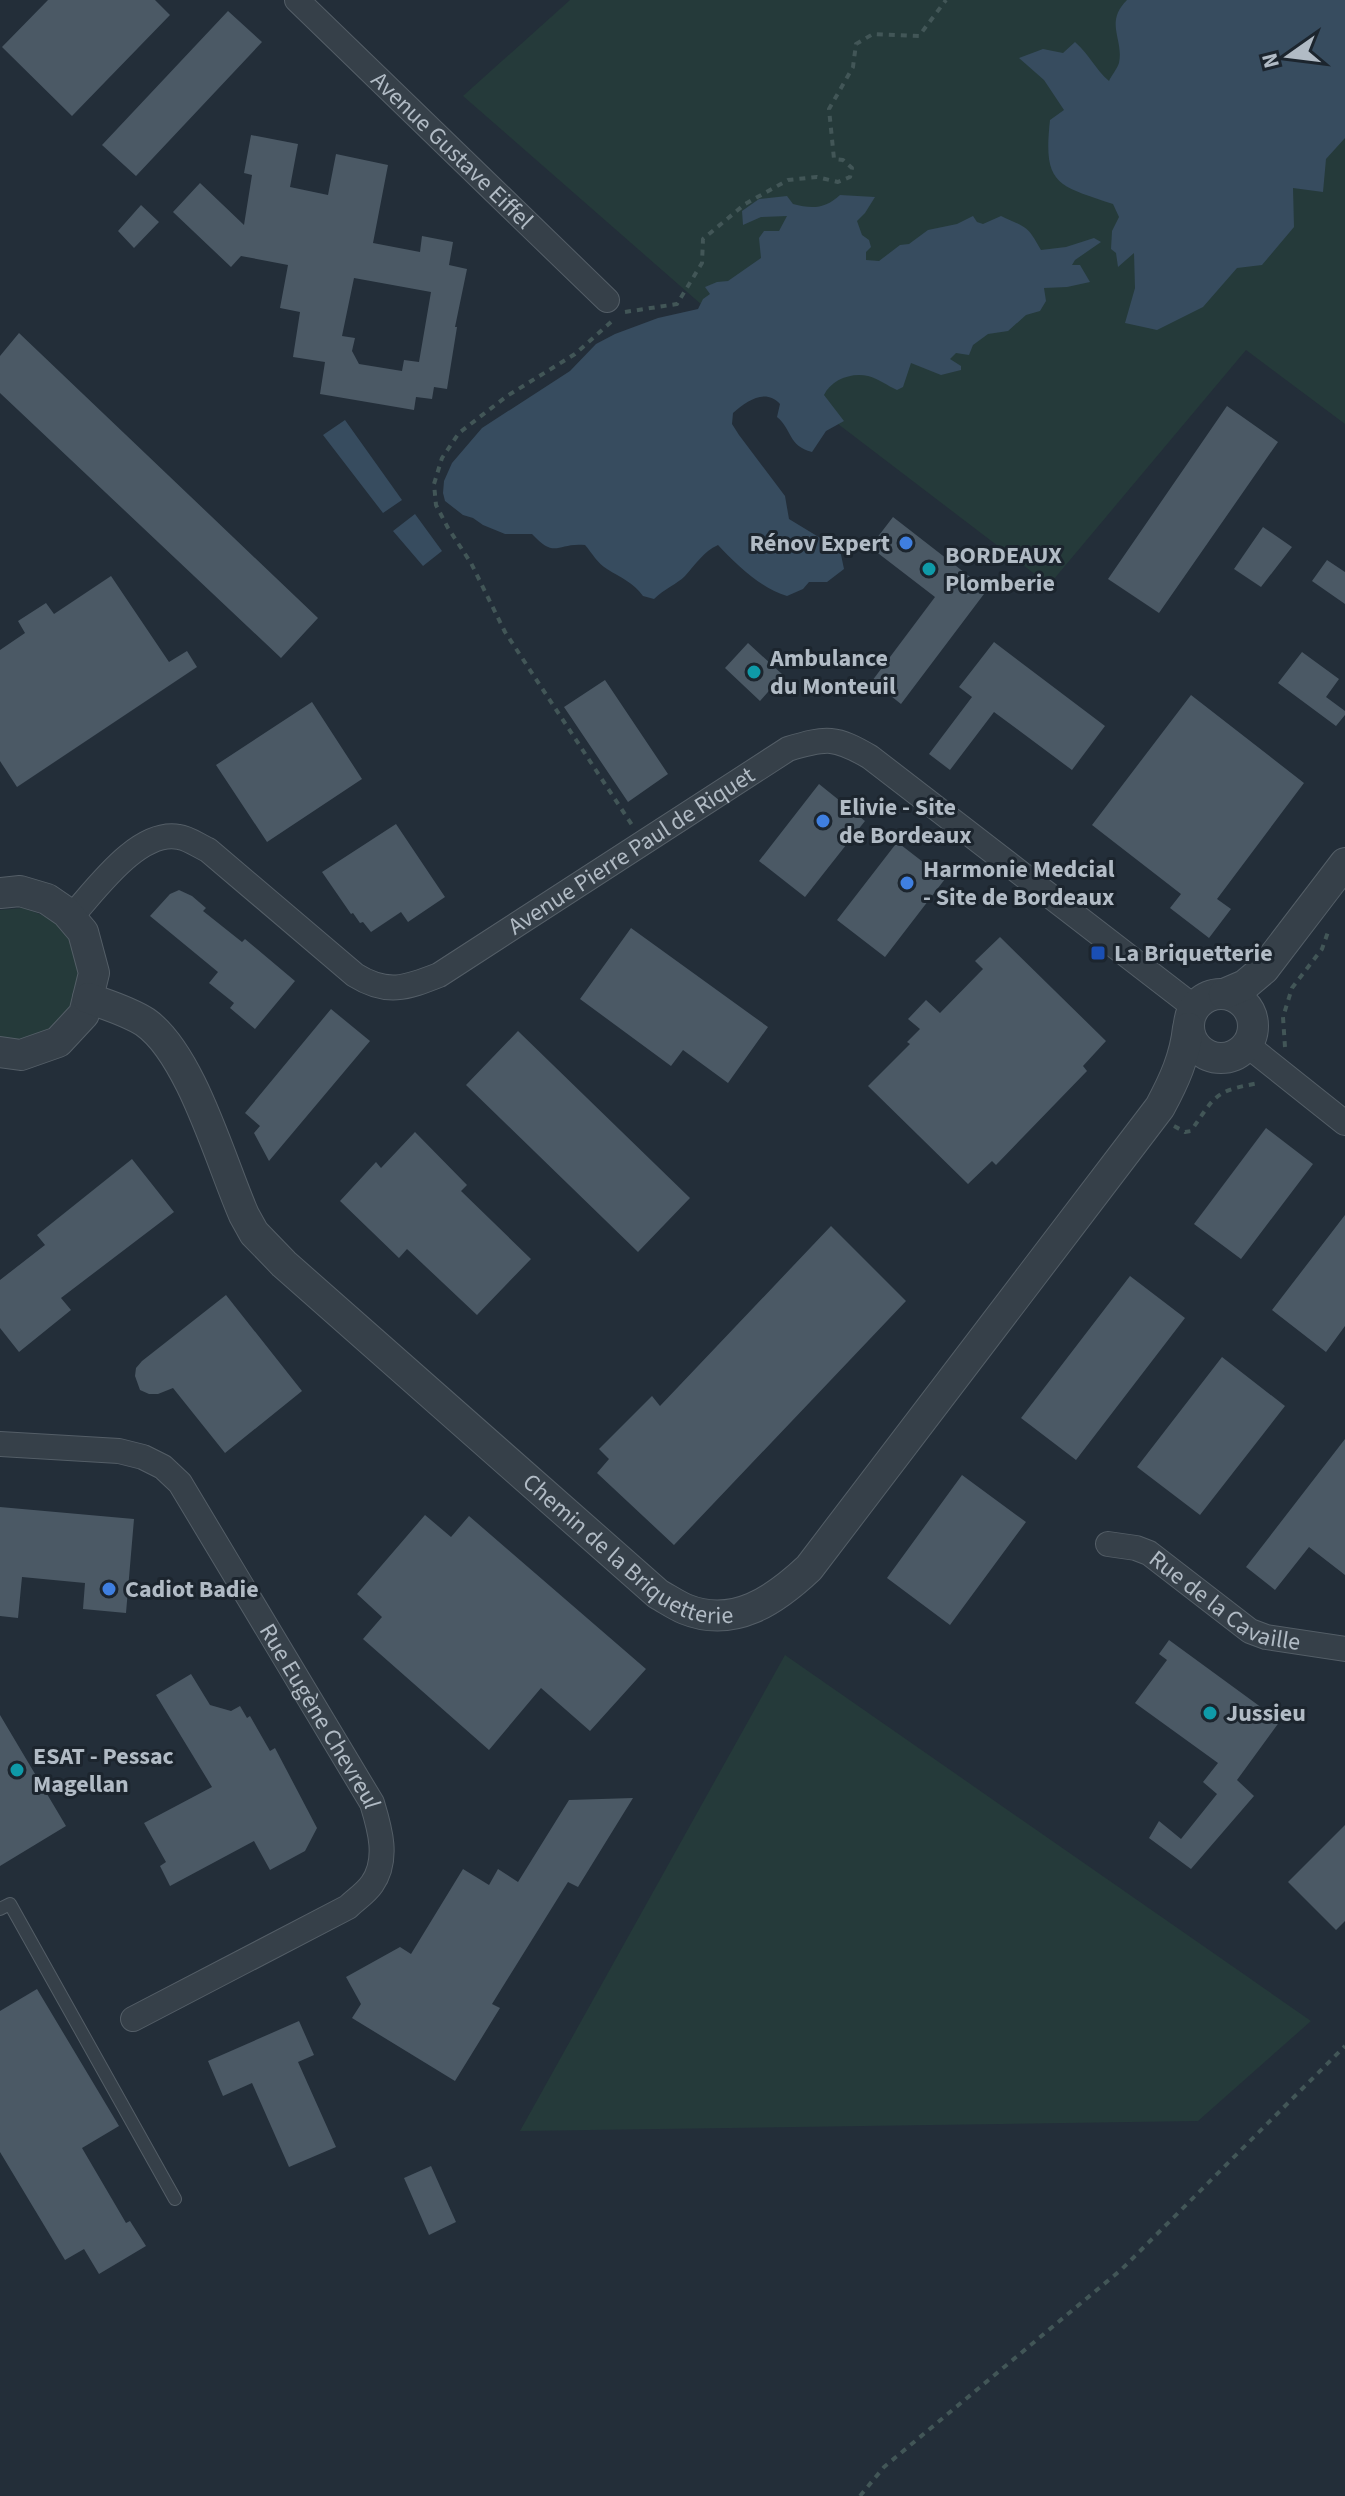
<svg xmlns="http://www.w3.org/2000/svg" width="1345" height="2496" font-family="'Source Sans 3',sans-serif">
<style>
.green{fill:#253a3a}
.water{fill:#374c5f}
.building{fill:#4b5965;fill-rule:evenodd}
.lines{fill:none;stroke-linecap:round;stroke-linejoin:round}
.service-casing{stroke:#545e67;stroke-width:14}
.minor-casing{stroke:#545e67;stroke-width:26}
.tertiary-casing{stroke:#545e67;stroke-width:32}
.path{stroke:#425657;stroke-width:4;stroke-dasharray:6 6;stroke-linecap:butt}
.service{stroke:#364049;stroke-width:12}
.minor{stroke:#364049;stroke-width:24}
.tertiary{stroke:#364049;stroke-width:30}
.shop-dot{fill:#3f7fe0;stroke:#1c252e;stroke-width:3}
.culture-dot{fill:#0f9aa8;stroke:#1c252e;stroke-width:3}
.transit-dot{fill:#1a4fb4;stroke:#1c252e;stroke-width:3}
.labels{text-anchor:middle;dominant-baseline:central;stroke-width:6;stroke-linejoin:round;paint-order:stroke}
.street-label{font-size:24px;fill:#b1bbc5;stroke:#1c252e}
.poi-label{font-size:24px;font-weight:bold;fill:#b1bbc5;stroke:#1c252e;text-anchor:start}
</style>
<rect width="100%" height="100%" fill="#232e39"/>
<path class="green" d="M570,0h775v424l-99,-74 -197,235 -211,-161 -375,-328z
M22,908c14,4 28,9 39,20 35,38 15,100 -36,110 -8,2 -17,0 -25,0v-128z
M785,1655l526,366 -113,100 -678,10z"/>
<path class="water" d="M1127,0h218v138l-19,21 -3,33 -30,-4 1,39 -32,38 -25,3 -34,39 -46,23 -32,-7 10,-35 -1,-35 -16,14 -2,-14 -5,-4 1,-18 7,-14 -6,-13c-57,-19 -70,-20 -63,-84l14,-10 -20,-30 -25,-22 24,-9 20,4 12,-11c15,13 20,27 34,39 2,-5 8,-12 10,-18 5,-24 -15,-40 8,-63z
M840,195l35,2 -10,16 -8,8 5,14 7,5 2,7 -5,5v8l13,1 21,-16 9,-1 19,-14 29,-6 16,-8 4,6 6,2 18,-8c26,12 26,9 40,34l25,-3 28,-9 7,4 -26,18 -3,5h8l10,17 -23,5 -23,1 2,13 -6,10 -14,4 -18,16 -20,3 -15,11 -4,10 -13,-2 -6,6 11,7v4l-20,5 -30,-12 -8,24 -6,3c-9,-4 -20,-12 -29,-14 -17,-4 -37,4 -44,19l20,26 -18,10 -14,21c-24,-6 -20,-23 -35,-35l3,-13c-15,-16 -33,-3 -47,9l-1,11 7,11 46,61 4,23 51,31 4,19 -17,13h-18l-6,7 -16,7c-27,-8 -51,-32 -69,-51 -15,7 -22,19 -33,31 -8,8 -21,13 -31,23l-11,-3c-10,-14 -22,-18 -36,-27 -9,-5 -15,-16 -22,-24 -28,-3 -29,15 -53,-11h-27l-22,-9 -10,-7 -10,-3 -18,-14 -2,-8 1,-12 8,-18 30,-35 88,-57 26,-27 19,-10 43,-16 40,-9 5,-10 7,-5 -5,-7 12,-5 11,-1 33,-23 -2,-20 5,-7h15l8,-15 -26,1 -18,8 -1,-14 17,-12 28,-3 6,8c19,5 32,5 47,-9z
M345,420l57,80 -19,13 -60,-78z
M415,514l27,37 -19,15 -30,-35z"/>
<path class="building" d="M48,0h107l15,15 -98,101 -70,-69z
M228,11l34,31 -126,134 -34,-31z
M251,135l47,9 -8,43 38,8 8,-41 52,11 -15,78 47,9 2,-16 31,6 -4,23 18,4 -12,58h2l-10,62 -13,-2 -2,12 -16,-2 -2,13 -94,-16 5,-32 -32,-5 7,-45 -20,-4 8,-43 -47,-9 -10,11 -58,-55 27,-29 44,42 8,-50 -8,-2zM354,278l77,14 -12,70 -15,-2 -2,11 -43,-7 -7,-13 3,-13 -13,-2z
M141,205l18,17 -25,26 -16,-17z
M19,333l299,285 -37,40 -281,-265v-37z
M1227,406l51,36 -119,171 -51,-34z
M893,517l94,73 -86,114 -29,-23 63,-84 -65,-50z
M1263,527l29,20 -31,40 -27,-18z
M1327,560l18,12v32l-33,-23z
M111,576l58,86 18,-11 10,16 -180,120 -17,-26v-111l25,-17 -7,-12 28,-18 8,11z
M994,642l111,84 -33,44 -78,-58 -44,58 -21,-16 43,-57 -13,-10z
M748,643l35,32 -23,26 -35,-33z
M1302,652l37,27 -13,18 19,14v4l-9,11 -58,-43z
M605,680l63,94 -40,28 -64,-95z
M1191,695l113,88 -87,116 14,10 -22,29 -39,-30 11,-14 -89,-69z
M312,702l50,77 -95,63 -51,-77z
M819,784l46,37 -60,76 -46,-36z
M396,824l49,73 -37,25 -7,-10 -30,20 -8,-10 -3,1 -7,-10 -2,1 -29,-42z
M895,845h6l44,34 -60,78 -48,-37z
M179,890l13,6 14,12 -3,3 39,31 3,-3 50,42 -40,48 -25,-21 4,-5 -25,-20 9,-11 -68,-56 20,-22z
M631,928l137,99 -40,56 -45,-33 -12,16 -91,-67z
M1000,937l106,104 -23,25 4,5 -91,94 -4,-4 -24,23 -100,-98 42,-42 -3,-2 13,-13 -12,-10 18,-19 14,13 43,-44 -8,-8z
M331,1009l39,32 -101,120 -15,-28 6,-7 -15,-13z
M518,1031l172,167 -52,54 -172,-167z
M1266,1128l47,36 -72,95 -47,-35z
M415,1132l52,53 -6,6 70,68 -54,56 -70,-66 -8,9 -59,-57 36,-39 5,6z
M132,1159l42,53 -113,86 10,12 -52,42 -19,-24v-48l45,-35 -8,-10z
M1345,1215v111l-19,26 -54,-42z
M831,1226l75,75 -232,244 -77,-72 12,-14 -10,-10 53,-53 8,10z
M1130,1276l55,42 -109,142 -55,-42z
M226,1295l76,96 -77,62 -52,-65 -15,6h-9l-9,-4 -5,-14 1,-8 6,-7z
M1222,1357l63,49 -85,109 -63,-48z
M1345,1439v136l-36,-28 -34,43 -29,-23z
M962,1475l64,47 -76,103 -63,-47z
M0,1507l134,12 -8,94 -43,-4 2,-26 -63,-6 -4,41 -18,-2z
M425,1515l26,22 18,-21 177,153 -56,62 -49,-43 -52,62 -126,-111 19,-22 -25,-23z
M1169,1640l111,81 -43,59 17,16 -63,73 -42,-31 10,-17 22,18 36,-45 -14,-12 15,-19 -83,-60 32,-43 -8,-6z
M191,1674l19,31 21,6 9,-5 7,12 3,-2 20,35 5,-3 42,80 -12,23 -35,19 -16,-29 -84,45 -10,-20 6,-4 -22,-39 68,-36 -56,-92z
M0,1715l66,111 -66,40z
M633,1798l-55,89 -10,-5 -76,122 8,4 -45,73 -103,-63 9,-14 -15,-27 54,-30 11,7 52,-85 26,16 9,-16 20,13 51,-82z
M1345,1825v96l-9,9 -48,-48z
M37,1989l82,137 -37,22 44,75 4,-2 16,25 -47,28 -15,-25 -19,11 -65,-108v-141z
M299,2021l15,34 -16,7 38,85 -47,20 -37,-84 -29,13 -15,-35z
M431,2166l25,56 -27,13 -25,-57z"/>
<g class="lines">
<defs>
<path id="service" d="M0,1909l10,-5 165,295"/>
<g id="minor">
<path id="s1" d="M297,0l310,300"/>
<path id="s2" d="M71,917c24,-26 67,-88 108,-80 9,1 20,9 29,13l147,125c32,20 51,13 84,0l349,-226c39,-12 48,-12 82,8l324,250"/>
<path d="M1247,1045l98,78"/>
<path id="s3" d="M0,1444l119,7 24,6 20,10 17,16 192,320c8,26 17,57 0,81 -6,9 -17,16 -24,23l-215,112"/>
<path id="s4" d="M1108,1544l28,4 13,5 101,78 16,6 79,12"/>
</g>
<g id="tertiary">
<path d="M0,893l20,-2 27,8 19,13 17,20 11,41 -10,41 -26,28 -37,13 -21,-3"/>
<circle cx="1221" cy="1026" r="32"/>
<path d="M1224,994l21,-9 19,-16 81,-106"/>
<path id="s5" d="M88,998c19,7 40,13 57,24 46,32 76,141 99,193l10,18 30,31 374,330c9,5 18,11 27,15 49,20 90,-9 124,-41l351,-461c14,-26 25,-50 28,-79"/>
</g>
</defs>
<use href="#service" class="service-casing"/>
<use href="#minor" class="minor-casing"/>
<use href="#tertiary" class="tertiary-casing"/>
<path class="path" d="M625,312l52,-8 25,-41 1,-24 42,-35 43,-24 29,-3 21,5 12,-5 2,-9 -9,-8 -9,-1 -5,-50 24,-42 3,-23 17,-10 46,2 27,-36
M611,322l-36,32 -68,42 -48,37 -17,25 -8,26 2,21 12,23 23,35 34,69 127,193
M1285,1047l-2,-30 9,-29 30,-39 7,-20
M1174,1126l11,6 6,-1c25,-36 23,-40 68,-48
M860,2496l24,-29 238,-198 223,-223"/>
<use href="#service" class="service"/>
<use href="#minor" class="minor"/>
<use href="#tertiary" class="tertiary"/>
</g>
<g class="shop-dot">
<circle cx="906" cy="543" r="8"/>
<circle cx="823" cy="821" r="8"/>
<circle cx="907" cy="883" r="8"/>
<circle cx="109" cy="1589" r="8"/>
</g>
<g class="culture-dot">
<circle cx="929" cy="569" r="8"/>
<circle cx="754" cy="672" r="8"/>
<circle cx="1210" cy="1713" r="8"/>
<circle cx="17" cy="1770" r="8"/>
</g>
<rect class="transit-dot" x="1090" y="945" width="16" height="16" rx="4"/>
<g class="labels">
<g class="street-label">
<text stroke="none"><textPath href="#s1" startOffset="216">Avenue Gustave Eiffel</textPath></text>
<text stroke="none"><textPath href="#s2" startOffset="682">Avenue Pierre Paul de Riquet</textPath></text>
<text stroke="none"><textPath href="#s5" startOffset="796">Chemin de la Briquetterie</textPath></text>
<text stroke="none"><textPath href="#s4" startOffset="134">Rue de la Cavaille</textPath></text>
<text stroke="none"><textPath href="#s3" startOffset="462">Rue Eugène Chevreul</textPath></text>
</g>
<g class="poi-label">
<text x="890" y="543" text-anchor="end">Rénov Expert</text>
<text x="945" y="555">BORDEAUX<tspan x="945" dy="28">Plomberie</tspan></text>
<text x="770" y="658">Ambulance<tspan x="770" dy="28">du Monteuil</tspan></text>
<text x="839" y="807">Elivie - Site<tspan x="839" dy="28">de Bordeaux</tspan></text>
<text x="923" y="869">Harmonie Medcial<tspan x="923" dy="28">- Site de Bordeaux</tspan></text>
<text x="1114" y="953">La Briquetterie</text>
<text x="125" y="1589">Cadiot Badie</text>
<text x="1226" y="1713">Jussieu</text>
<text x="33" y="1756">ESAT - Pessac<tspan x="33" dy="28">Magellan</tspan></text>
</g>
</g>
<g transform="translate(1289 56) rotate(256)" stroke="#1c252e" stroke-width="6" paint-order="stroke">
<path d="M0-6L14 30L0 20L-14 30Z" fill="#b1bbc5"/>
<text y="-12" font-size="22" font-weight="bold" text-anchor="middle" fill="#b1bbc5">N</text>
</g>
</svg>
